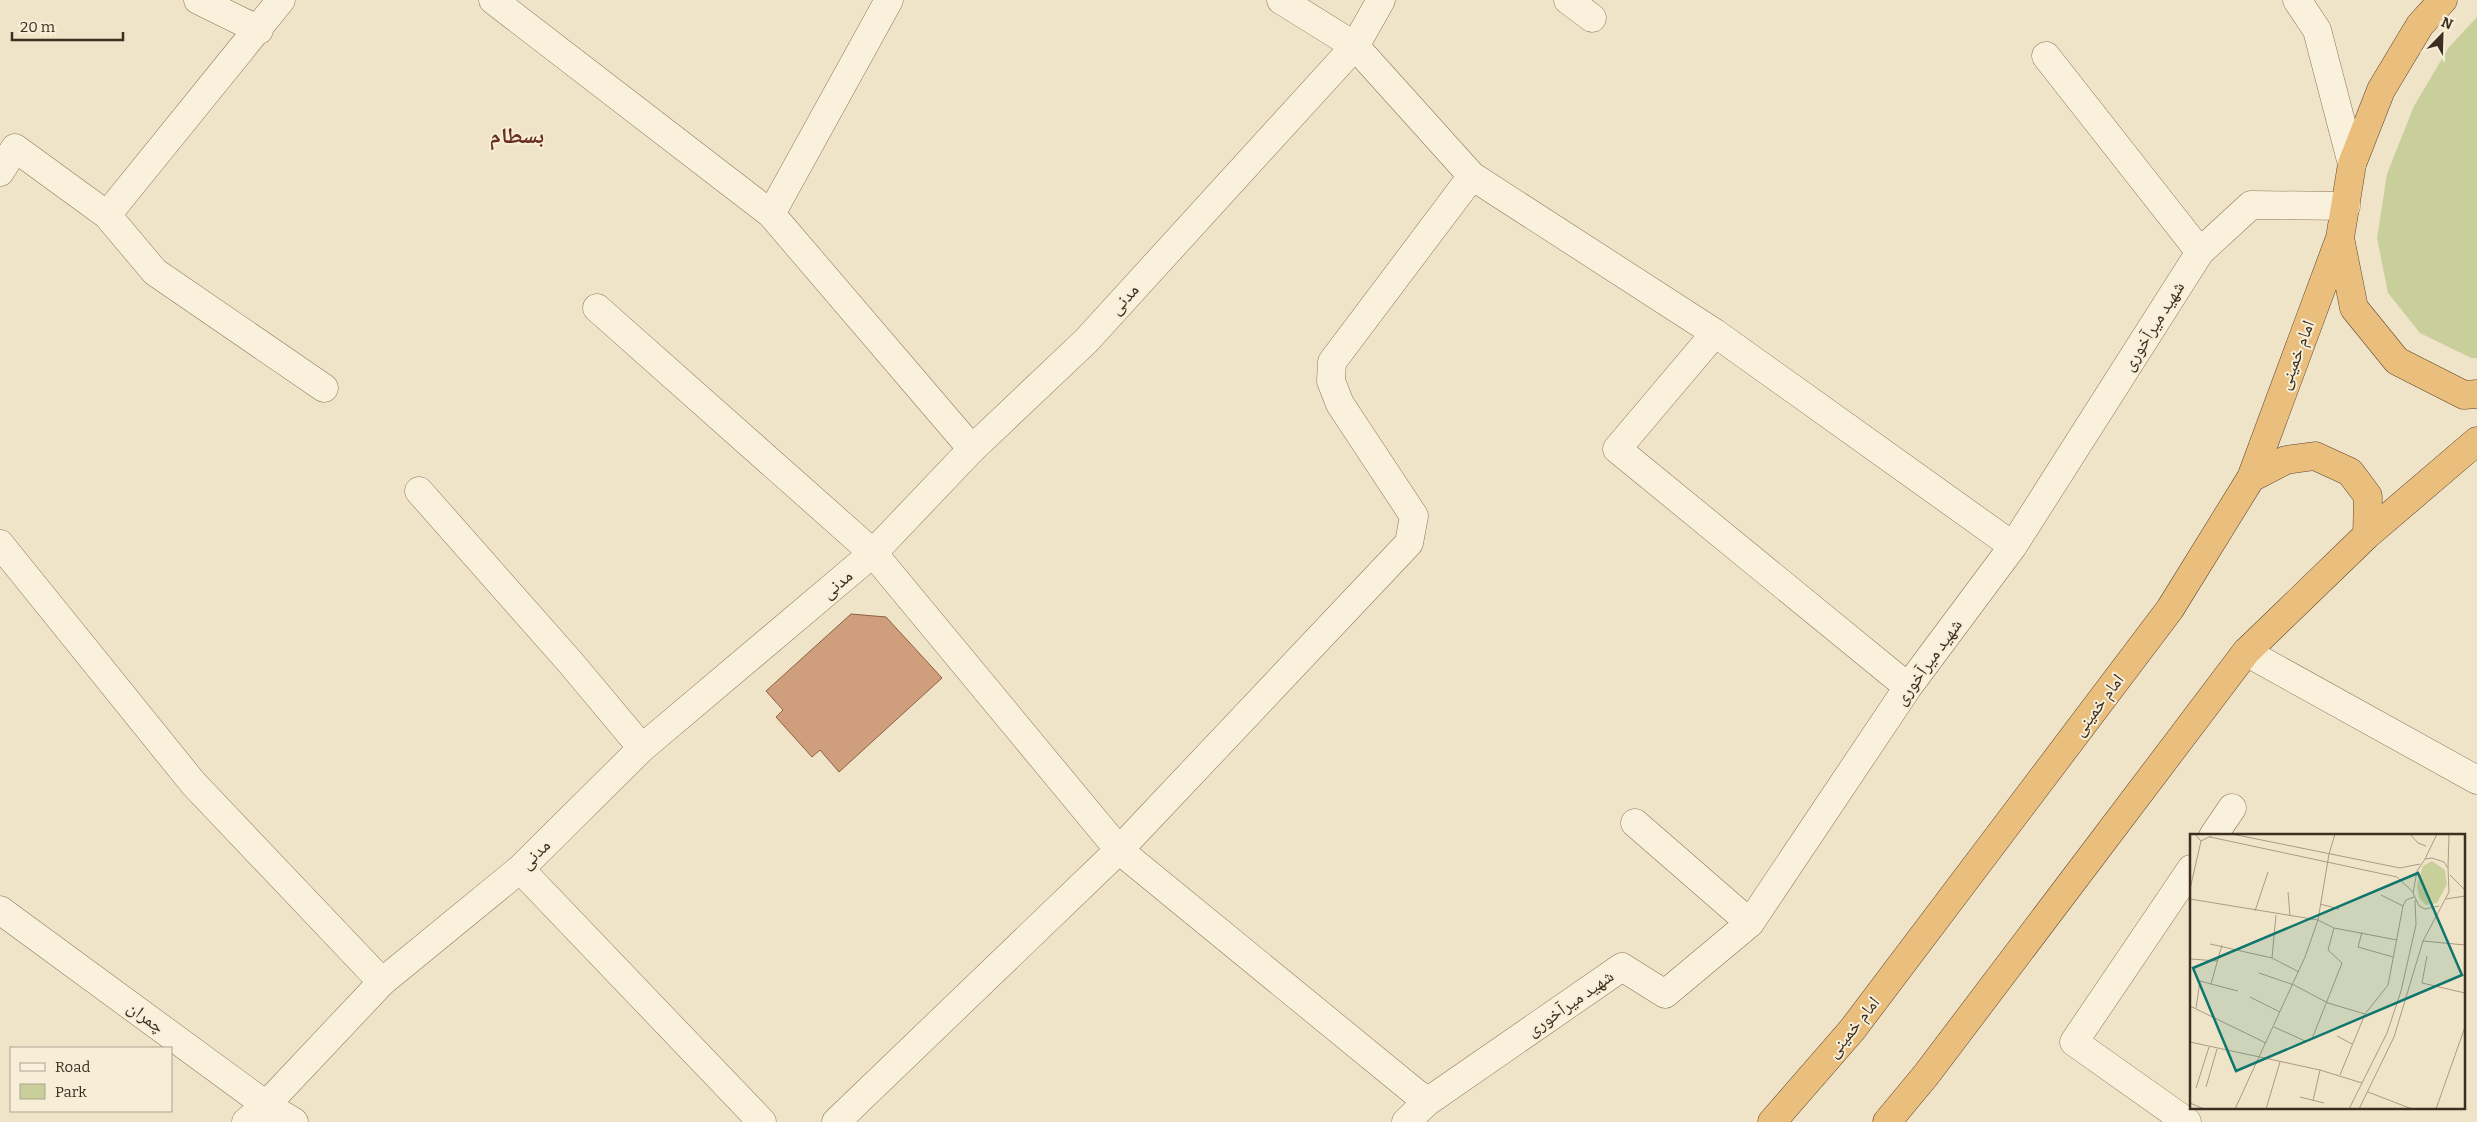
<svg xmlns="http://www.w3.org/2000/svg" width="2477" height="1122" font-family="Bitter,'Noto Naskh Arabic',serif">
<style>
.green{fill:#c9cf9b}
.building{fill:#cf9f7d;stroke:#8d5f41}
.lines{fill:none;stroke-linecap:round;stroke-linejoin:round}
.minor-casing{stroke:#8d765c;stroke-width:29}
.tertiary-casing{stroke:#8d765c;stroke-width:29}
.trunk-casing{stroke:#5b4430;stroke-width:29}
.minor{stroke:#faf1dc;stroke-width:28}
.tertiary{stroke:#faf1dc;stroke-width:28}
.trunk{stroke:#eabe7c;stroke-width:28}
.labels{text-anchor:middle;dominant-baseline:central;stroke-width:4;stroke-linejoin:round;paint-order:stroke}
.street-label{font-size:18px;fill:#3d2e20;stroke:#f7eed8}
.district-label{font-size:22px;font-weight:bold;fill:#6b2e1e;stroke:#f7eed8}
.inset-road{fill:none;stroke:#a89b85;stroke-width:1}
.view{fill:#0f766e;fill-opacity:0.15;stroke:#0f766e;stroke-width:2.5}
.inset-edge{fill:none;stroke:#3d2e20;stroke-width:2.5}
</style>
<rect width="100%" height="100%" fill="#f0e4c8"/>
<path class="green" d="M2477,17v341h-6l-51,-25 -32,-40 -11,-55 10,-64 27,-68 35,-59z"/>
<path class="building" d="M851,614l35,3 56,61 -103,94 -19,-22 -8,7 -36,-40 7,-7 -17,-19z"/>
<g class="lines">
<defs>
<path id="minor" d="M198,0l61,30
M493,0l278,214 201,235
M1281,0l74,46 117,130 243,157 298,213
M1568,0l24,18
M0,172l15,-24 92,67 174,-215
M771,214l118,-214
M107,215l48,57 169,116
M2200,252l51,-47 95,1
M597,308l276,245 246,297 308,252
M1715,333l-98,116 291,238
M419,491l151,171 72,86
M0,544l193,239 189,199
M2246,652l231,128
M1635,823l115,100
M2213,836l19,-28
M520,869l242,253
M0,910l266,195 28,17
M836,1122l283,-272 290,-307 5,-27 -74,-112 -9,-23 1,-19 140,-186
M1406,1122l21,-20 195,-135 43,27 85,-71 158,-236 105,-141 187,-294 -154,-196
M2187,1122l-113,-80 117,-173"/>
<path id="tertiary" d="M2297,0l20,30 35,134
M246,1122l20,-17 116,-123 138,-113 122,-121 231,-195 99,-104 114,-108 269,-295 26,-46"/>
<path id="trunk" d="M2443,0l-23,25 -39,65 -29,74 -12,74 14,70 43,53 67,34 13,-1
M2251,478l35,-18 29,-4 35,16 18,24 -1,39
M1772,1122l80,-92 318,-421 81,-131 89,-240
M1887,1122l39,-47 320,-423 121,-117 110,-94"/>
</defs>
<use href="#minor" class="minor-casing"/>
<use href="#tertiary" class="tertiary-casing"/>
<use href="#trunk" class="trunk-casing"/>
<use href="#minor" class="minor"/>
<use href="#tertiary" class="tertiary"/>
<use href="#trunk" class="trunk"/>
</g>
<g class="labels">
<g class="street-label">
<text transform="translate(1124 299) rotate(-48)">مدنی</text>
<text transform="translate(2153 326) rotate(-58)">شهید میرآخوری</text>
<text transform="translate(2296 355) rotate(-69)">امام خمینی</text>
<text transform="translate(837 584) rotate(-40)">مدنی</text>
<text transform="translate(1928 662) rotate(-54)">شهید میرآخوری</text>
<text transform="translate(2098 705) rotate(-53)">امام خمینی</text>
<text transform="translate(535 854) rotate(-44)">مدنی</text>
<text transform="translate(1570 1003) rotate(-35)">شهید میرآخوری</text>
<text transform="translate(146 1017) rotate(36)">چمران</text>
<text transform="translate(1853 1027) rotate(-51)">امام خمینی</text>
</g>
<g class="district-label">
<text x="517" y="135">بسطام</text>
</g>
</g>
<g transform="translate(2190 834)">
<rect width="275" height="275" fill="#f0e4c8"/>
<path d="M242,27l13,9 2,14 -10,19 -11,2 -7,-7 -2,-13 6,-19z" fill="#c9cf9b"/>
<path class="inset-road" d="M5,0l6,7 10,-5M42,0l168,34 20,-4M220,0l8,9 8,3M20,3l187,40 16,15M235,25l12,-25M258,34l1,-34M260,41l15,15M0,55l11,-48M98,58l2,24M0,65l128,21 16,8 63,12M256,65l19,-3M130,70l19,5M213,72l3,-6 8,-3M65,77l13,-39M172,98l-4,15 35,10M233,107l42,4M20,110l62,14 27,14M237,122l-5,27 43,10M82,124l4,-43M0,125l28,2M69,139l35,12 34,18 37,11M21,150l27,7M60,163l30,15M0,172l76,37M6,174l4,-27 11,3 11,-39M84,193l31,14 7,-2 30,-76 -14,-13 6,-22M147,202l15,8M0,208l130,28 42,13M150,241l25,-61 23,-29 15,-79 -22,-11M16,253l11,-38M6,254l13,-41M178,258l44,17M110,263l24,6M123,267l7,-31M0,269l14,6M45,275l70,-152 13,-37 11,-66 6,-20M76,275l14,-47M159,275l38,-76 14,-42 15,-66 -1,-25M169,275l35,-72 29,-96 26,-49 -1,-24 -4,-6 -12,-4 -7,1 -8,12 -4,22 6,13 6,3 14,-3M246,275l29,-82"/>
<path class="view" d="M228,39l44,102 -226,96 -43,-103z"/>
<rect width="275" height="275" class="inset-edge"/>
</g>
<rect x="10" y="1047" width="162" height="65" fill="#f7eed8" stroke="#ada18e"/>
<rect x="20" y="1063" width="25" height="8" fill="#faf1dc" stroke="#ada18e"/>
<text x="55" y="1072" font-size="15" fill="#3d2e20">Road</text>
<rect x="20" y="1084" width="25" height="15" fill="#c9cf9b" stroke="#ada18e"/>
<text x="55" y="1097" font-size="15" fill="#3d2e20">Park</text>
<g transform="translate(2442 35) rotate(23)" stroke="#f7eed8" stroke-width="4" paint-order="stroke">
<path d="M0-4L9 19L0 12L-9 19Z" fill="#3d2e20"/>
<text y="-8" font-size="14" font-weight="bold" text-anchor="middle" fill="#3d2e20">N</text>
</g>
<path d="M12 32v8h111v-8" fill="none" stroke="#3d2e20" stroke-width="2.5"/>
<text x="20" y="32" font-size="15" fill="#3d2e20" stroke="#f7eed8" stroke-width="4" paint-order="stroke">20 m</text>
</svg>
